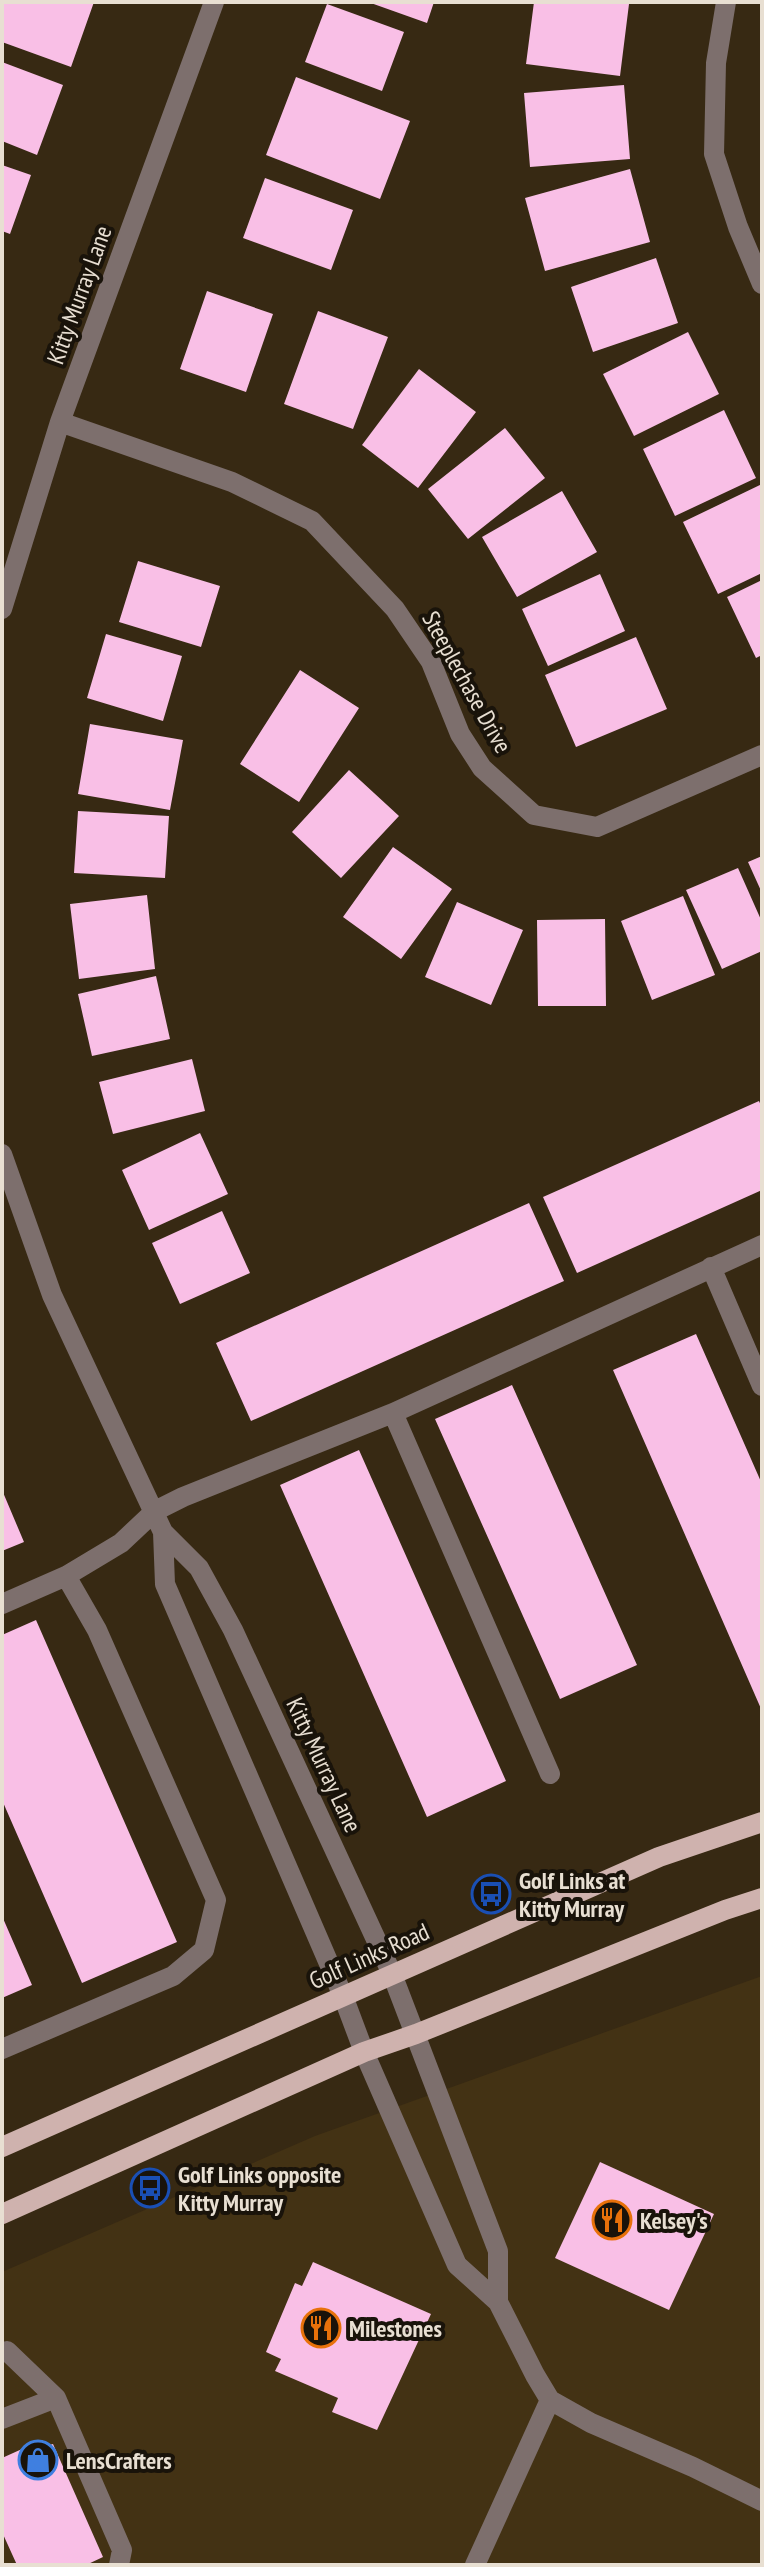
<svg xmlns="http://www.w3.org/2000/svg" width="764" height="2567" font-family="'PT Sans Narrow',sans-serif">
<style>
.built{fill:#433214}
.building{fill:#f9bfe6}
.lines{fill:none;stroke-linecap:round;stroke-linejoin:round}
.minor{stroke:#7d6f6d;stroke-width:20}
.major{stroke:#cfb2ae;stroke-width:20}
.labels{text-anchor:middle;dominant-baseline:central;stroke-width:8;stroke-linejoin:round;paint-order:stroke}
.street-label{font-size:24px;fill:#e8dfd2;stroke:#19130a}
.poi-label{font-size:24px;font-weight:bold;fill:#e8dfd2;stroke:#19130a;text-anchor:start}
</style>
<rect width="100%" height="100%" fill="#372913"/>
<path class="built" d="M762,1976v589h-760v-293l313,-136z"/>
<path class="building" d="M2,2h92l-23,65 -69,-25z
M368,2h66l-7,21z
M534,2h75l20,2 -9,72 -94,-12z
M327,4l77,28 -22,59 -77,-29z
M2,62l61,23 -26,70 -35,-14z
M296,77l114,44 -30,78 -114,-44z
M624,85l6,74 -100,8 -6,-74z
M2,165l29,10 -21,59 -8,-3z
M630,169l20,73 -105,29 -20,-73z
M265,178l88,32 -22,60 -88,-32z
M656,258l22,65 -85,29 -22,-65z
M207,291l66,23 -27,78 -66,-23z
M318,311l70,26 -35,92 -69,-25z
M688,332l31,62 -85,42 -31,-62z
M419,369l57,43 -58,76 -56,-43z
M724,410l32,68 -81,38 -32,-67z
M505,428l40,50 -77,61 -40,-50z
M762,484v89l-44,21 -35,-72z
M562,491l35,61 -80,45 -35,-60z
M138,561l82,25 -19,61 -82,-25z
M600,574l25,57 -77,35 -26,-57z
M762,580v75l-6,3 -29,-61z
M106,634l76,22 -19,65 -76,-23z
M636,637l31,72 -91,38 -31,-72z
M300,670l59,38 -60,94 -59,-38z
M90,724l93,16 -13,70 -92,-16z
M349,770l50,46 -58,62 -49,-46z
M78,811l91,5 -4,62 -91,-5z
M393,847l59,42 -51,70 -58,-42z
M762,856v37l-14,-31z
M738,868l24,54v29l-40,18 -36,-79z
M147,895l8,74 -76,10 -9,-75z
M683,896l32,79 -63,25 -31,-79z
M457,902l66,28 -32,75 -66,-28z
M605,919l1,87h-68l-1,-86z
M156,976l14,63 -78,17 -14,-62z
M192,1059l13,52 -92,23 -14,-52z
M759,1101l3,7v82l-185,83 -34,-76z
M200,1133l28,61 -79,36 -27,-60z
M529,1203l35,78 -313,140 -35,-78z
M222,1211l28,62 -70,31 -28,-61z
M696,1334l66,150v227l-149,-341z
M512,1385l125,280 -77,34 -125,-280z
M359,1450l147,331 -79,36 -147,-332z
M2,1490l22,52 -22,9z
M36,1620l141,322 -95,41 -80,-183v-165z
M2,1916l30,69 -30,13z
M600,2162l114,52 -45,96 -114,-52z
M313,2262l118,52 -54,116 -45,-18 6,-14 -63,-27 6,-12 -15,-7 29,-69 7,3z
M42,2440l4,6 7,-2 50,113 -17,8h-69l-15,-33v-74z"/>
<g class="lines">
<path class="minor" d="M726,2l-10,61 -2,91 24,73 24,57
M60,422l172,60 80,39 83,88 36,53 29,72 22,34 52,47 63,12 165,-72
M2,609l58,-187 154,-420
M2,1154l50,141 111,237 2,52 178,412 21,56 93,213 41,37 37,73 15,25 41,23 102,44 69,34
M711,1267l51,119
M393,1413l157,361
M163,1532l36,36 34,62 159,344 106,277v51
M2,1604l64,-28 55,-33 34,-32 28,-14 210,-84 369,-168
M2,2049l171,-73 31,-26 12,-50 -119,-270 -31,-54
M7,2351l49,47 66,152 -3,15
M2,2419l54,-21
M475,2565l75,-165"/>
<path class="major" d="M2,2147l657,-290 103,-35
M2,2214l362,-162 52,-18 309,-124 37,-12"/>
</g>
<defs>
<symbol id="bus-ring" viewBox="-11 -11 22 22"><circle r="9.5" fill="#19130a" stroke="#1a4fb4" stroke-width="1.5"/><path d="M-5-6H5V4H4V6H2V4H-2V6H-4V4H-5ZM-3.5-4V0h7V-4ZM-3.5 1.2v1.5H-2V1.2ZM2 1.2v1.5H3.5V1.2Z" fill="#1a4fb4"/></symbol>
<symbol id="restaurant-ring" viewBox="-11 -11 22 22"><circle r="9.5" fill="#19130a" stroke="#e8710a" stroke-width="1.5"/><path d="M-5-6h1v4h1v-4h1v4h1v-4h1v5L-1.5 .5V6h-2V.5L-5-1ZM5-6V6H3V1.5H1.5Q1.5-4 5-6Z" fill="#e8710a"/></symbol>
<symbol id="shop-ring" viewBox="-11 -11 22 22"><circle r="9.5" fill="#19130a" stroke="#3f7fe0" stroke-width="1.5"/><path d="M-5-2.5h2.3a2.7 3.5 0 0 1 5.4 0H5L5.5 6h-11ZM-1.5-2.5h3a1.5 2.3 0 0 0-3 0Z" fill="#3f7fe0"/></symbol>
</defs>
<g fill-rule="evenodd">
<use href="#bus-ring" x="469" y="1872" width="44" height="44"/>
<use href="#bus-ring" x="128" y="2166" width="44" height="44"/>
<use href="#restaurant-ring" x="590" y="2198" width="44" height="44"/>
<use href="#restaurant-ring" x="299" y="2306" width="44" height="44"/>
<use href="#shop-ring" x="16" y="2438" width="44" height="44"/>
</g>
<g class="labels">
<g class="street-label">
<text transform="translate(79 295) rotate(-70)">Kitty Murray Lane</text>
<text transform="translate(467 682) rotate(61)">Steeplechase Drive</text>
<text transform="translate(324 1765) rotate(65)">Kitty Murray Lane</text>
<text transform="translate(369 1956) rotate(-24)">Golf Links Road</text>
</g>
<g class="poi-label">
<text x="519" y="1880">Golf Links at<tspan x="519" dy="28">Kitty Murray</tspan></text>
<text x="178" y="2174">Golf Links opposite<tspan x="178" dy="28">Kitty Murray</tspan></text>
<text x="640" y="2220">Kelsey's</text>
<text x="349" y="2328">Milestones</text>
<text x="66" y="2460">LensCrafters</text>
</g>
</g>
<rect width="764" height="2567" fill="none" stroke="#e8dfd2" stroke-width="8"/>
</svg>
